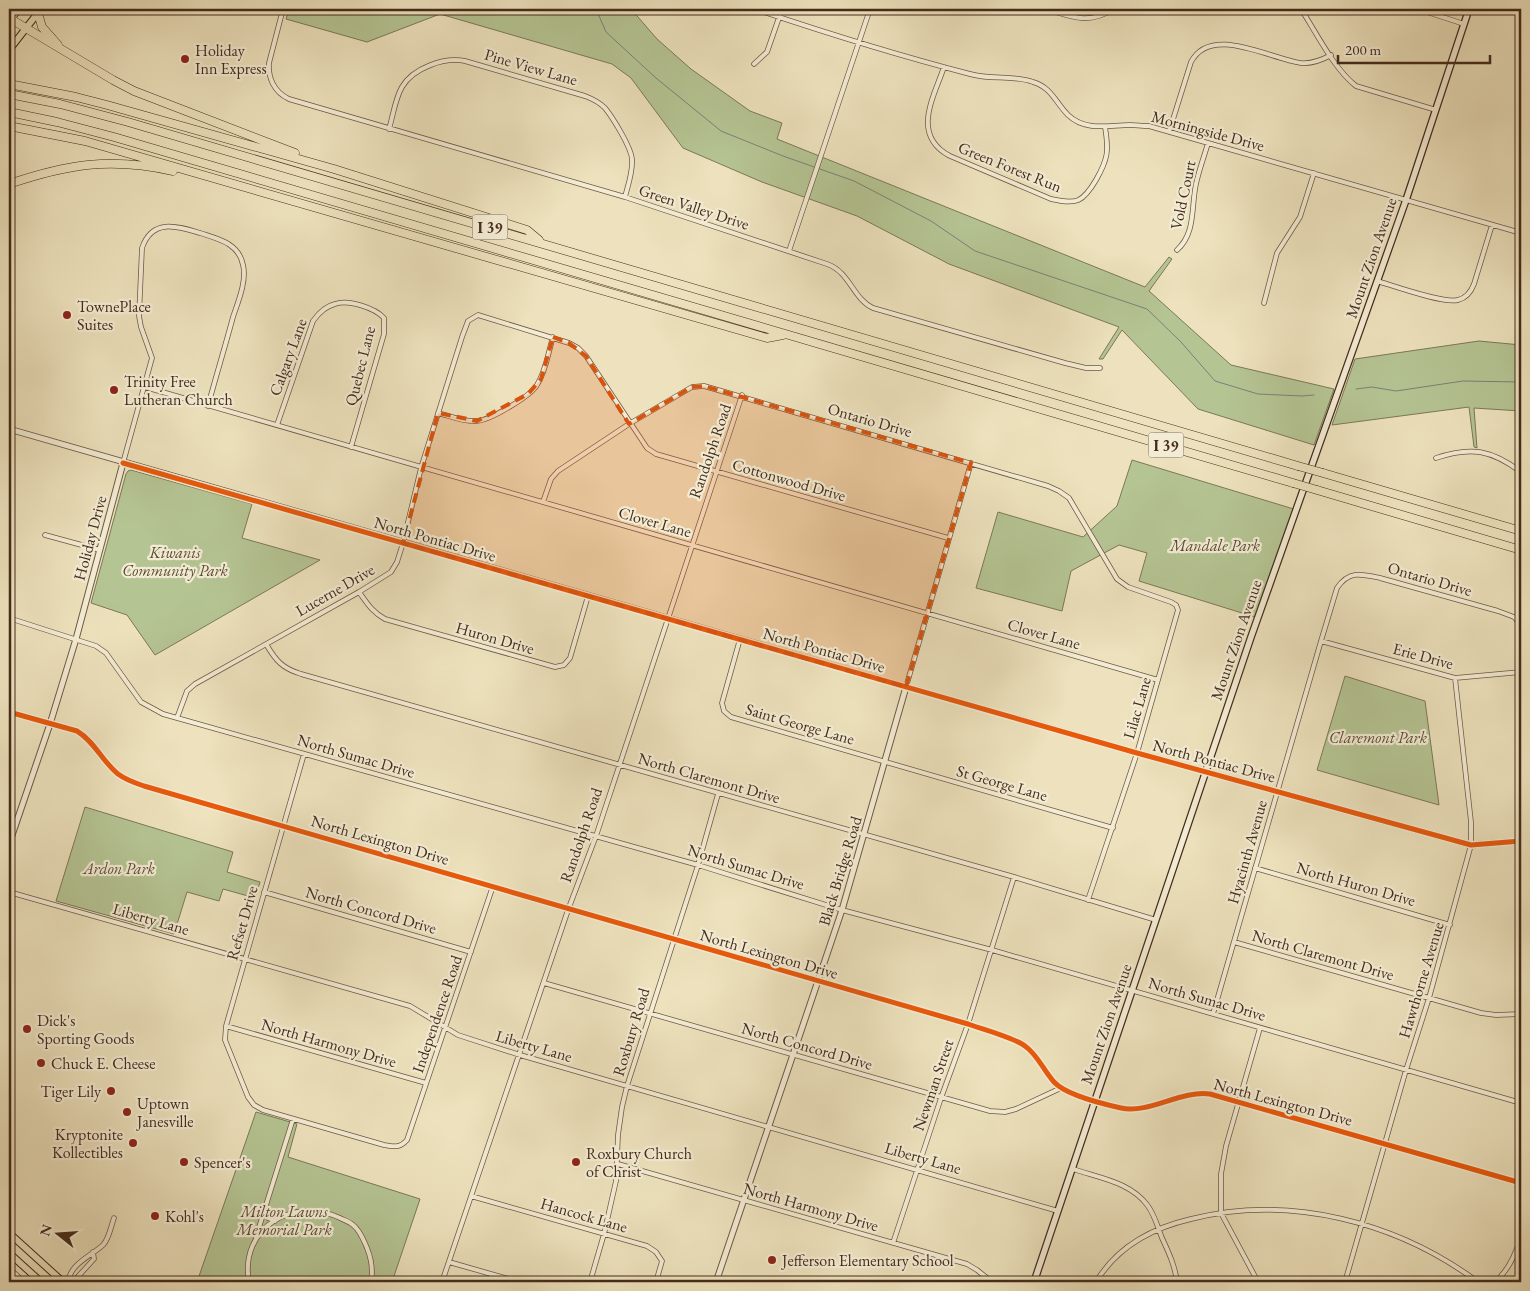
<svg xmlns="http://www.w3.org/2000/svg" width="1530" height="1291" font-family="'EB Garamond',serif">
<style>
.green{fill:#b5c493;stroke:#7c7858}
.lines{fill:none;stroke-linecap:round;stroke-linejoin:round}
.stream{stroke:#778378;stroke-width:1}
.minor-casing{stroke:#6e5944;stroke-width:5.5}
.tertiary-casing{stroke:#6e5944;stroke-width:7}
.secondary-casing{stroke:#442b1c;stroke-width:8}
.primary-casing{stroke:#442b1c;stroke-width:8}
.motorway-casing{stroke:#442b1c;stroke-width:9}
.minor{stroke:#f3ecd4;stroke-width:4}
.tertiary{stroke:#f3ecd4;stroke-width:5}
.secondary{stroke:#f3ecd4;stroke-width:5.5}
.primary{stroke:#ede2bd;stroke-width:6}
.motorway{stroke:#ede2bd;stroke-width:8}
.motorway-bridge-casing{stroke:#442b1c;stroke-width:9;stroke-linecap:butt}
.motorway-bridge{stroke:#ede2bd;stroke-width:8}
.cycleway-casing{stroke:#f3ecd4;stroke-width:8}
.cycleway{stroke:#e8590c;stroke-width:5}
.marked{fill:#d8540e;fill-opacity:0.2;stroke:#d8540e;stroke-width:4;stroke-dasharray:10 6;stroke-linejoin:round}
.poi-dot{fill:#8f2418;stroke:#f3ecd4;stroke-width:2}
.labels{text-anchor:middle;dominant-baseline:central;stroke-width:4.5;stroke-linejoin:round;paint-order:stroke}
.shield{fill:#f3ecd4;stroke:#786553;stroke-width:1}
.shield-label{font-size:15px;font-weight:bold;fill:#442b1c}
.poi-label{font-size:16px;fill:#442b1c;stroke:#f3ecd4;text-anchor:start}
.street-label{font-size:16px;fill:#442b1c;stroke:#f3ecd4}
.park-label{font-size:16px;font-style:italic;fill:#5b4a34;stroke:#f3ecd4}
</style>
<rect width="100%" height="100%" fill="#ede2bd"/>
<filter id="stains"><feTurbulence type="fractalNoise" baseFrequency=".004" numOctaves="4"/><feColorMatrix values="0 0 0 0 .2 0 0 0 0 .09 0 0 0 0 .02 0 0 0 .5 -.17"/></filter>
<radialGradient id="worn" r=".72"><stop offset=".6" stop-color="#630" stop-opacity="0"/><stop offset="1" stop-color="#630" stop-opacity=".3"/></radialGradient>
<path class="green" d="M289,9h72l6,2 4,-2h179l9,2 5,-2h67l26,30 34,30 59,42 32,12 -5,16 368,148 24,-30 3,2 -23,32 82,74 103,24 -20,56 -116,-36 -76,-79 -19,29h-4l20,-32 -170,-63 -92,-48 -95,-34 -79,-34 -52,-70 -19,-14 -172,-50 -73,28 -81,-23z
M1479,341l42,4v66l-47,-3 3,40 -3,-1 -5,-40 -137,18 23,-66z
M1132,460l165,50 -39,108 -119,-37 8,-28 -28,-8 -48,26 -9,40 -86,-23 22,-76 85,25 34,-31z
M131,470l121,34 -10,34 78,22 -165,95 -28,-40 -36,-12 35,-129 2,-3z
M1345,676l80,25 14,104 -122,-35z
M85,807l148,45 -6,20 33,10 -5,16 -32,-9 -4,12 -32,-9 -13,42 -118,-33z
M256,1112l41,12 -9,33 132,42 -28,83h-195z"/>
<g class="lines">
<path class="stream" d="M596,9l10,23 50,46 65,53 62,25 71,25 77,40 44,30 172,58 34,33 34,39 43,13 44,2 12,-1
M1356,389l16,-2 24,4 67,-10 58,1"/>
<defs>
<path id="minor" d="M283,9l-14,54c-1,15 5,29 20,36l336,98 202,67c23,8 26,35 46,44l192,55 21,5h14
M755,9c71,24 142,46 215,65 20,6 44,1 63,8 18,5 23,21 35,33 18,17 41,10 62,10 6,0 12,1 19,1l372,107
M1046,9c26,8 42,16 68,0
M1301,9c15,23 33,60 55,77l80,24
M1418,9l46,15
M754,64l13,-12 15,-43
M944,67c-11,32 -33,68 6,89l101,43c26,6 32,3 45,-19 12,-21 13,-29 9,-53
M389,129c4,-13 6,-30 13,-42 11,-19 42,-30 63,-26l120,35c8,3 14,6 20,12 8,10 26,39 27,51 1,13 -4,26 -7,38
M1169,132l22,-70c20,-38 79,-3 110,1 11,1 21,-3 30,-8
M1177,250c19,-17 14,-43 19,-66 3,-14 8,-27 12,-41
M789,251l81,-242
M9,265h1
M1377,281c17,5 67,23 81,19 8,-2 13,-8 16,-16l18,-59
M1264,303l13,-50 23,-36 14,-44
M145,387l1013,293
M438,413c12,3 25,9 38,8 13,0 55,-25 61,-36 9,-14 11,-32 16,-48
M277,425l36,-104c5,-7 13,-15 22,-17 13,-5 40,4 49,14v16l-33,113
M1436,458c35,-12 56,-8 85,14
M123,463l29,-105 -11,-31 -2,-11 3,-68c10,-30 35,-22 58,-15 18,6 39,10 43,32 4,16 -5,37 -10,52 -8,30 -17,59 -25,89
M543,502l8,-23 7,-8 71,-47 63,-37 12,-1 344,100 11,5 10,7 48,81 11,8 43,15 5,3 2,5 -41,143 -49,147
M45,535l55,15
M359,592c8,11 13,20 26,27l170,48 9,-2 6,-7 18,-62
M15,620l81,26 10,7 35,49 22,12 535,151 144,45 150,40 529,153
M740,639l-18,64 2,8 7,6 382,111
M1321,641l134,37 66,-6
M266,644c10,17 16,24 35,30l713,203 142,43
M906,687l65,-224
M9,712l68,19c18,11 25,30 41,43 8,6 17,9 26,12l824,238c14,5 47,14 57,22 13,9 18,24 29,36 12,13 49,22 67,26 29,6 59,-18 89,-14l311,89
M177,718l10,-27 8,-7 164,-92 32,-20 6,-10 6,-19 18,-75 41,-131 6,-16 10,-6 91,28 9,5 8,8 61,92 9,6 292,84
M304,754l-78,272 -1,14 23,57 6,8 9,5 121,35c10,2 16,3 23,-5l86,-254
M1255,868l195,57
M9,892l401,114 48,29 62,20 538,156
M264,892l207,60
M1234,942l247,71 15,2 25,-1
M544,983l446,128 15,1 11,-3 45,-21
M1213,1014l108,-373 16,-53c12,-18 25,-14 43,-10l118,33 16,6 7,8
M226,1026l200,57
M618,1164l349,100 10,6 15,12
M1073,1169c26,9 58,13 75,37 7,10 10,22 14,32 7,15 13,28 15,44
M471,1196l176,50 9,6 6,9 -6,21
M264,1212l4,6 7,3
M256,1237l37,-118
M893,1243l48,-145 27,-74 46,-147
M449,1262l70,20
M9,1268l15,14
M68,1282c2,-18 23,-26 35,-37 6,-6 8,-19 11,-27
M73,1282l21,-23 -1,-7
M249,1282c-10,-54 44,-86 91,-64 4,2 10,4 13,7 7,5 11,16 14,23 4,10 6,23 4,34
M442,1282l126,-372 28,-74 146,-441
M590,1282l14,-48 12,-53 2,-46 4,-28 5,-21 71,-221 20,-71
M1096,1282c21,-35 56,-54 95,-63 99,-25 206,3 287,63
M1258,1282l-37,-69v-39l5,-28 34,-118
M1345,1282l61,-212 23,-72 42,-153v-23l-16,-144
M1495,1282c14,-12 21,-28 26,-46"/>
<path id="tertiary" d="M9,429l1128,324 334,92 50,-4
M9,844l41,-120 26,-85 47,-176
M716,1282l126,-372 64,-223"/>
<path id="secondary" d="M1034,1282l217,-645 155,-437 63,-191"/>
<path id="primary" d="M9,21l10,-12
M9,37l2,-7v-11
M9,50l32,-41
M9,1233l54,49
M9,1253l32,29"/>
<path id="motorway" d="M38,13l4,14 16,18
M9,18l104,62 21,11 161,62
M9,84l67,13 31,8 227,64 193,61 12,10
M9,94l51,10 68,18 1170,344
M9,112l48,10 57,15 1179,346
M9,126l76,15 682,197 16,-3
M9,184c59,-20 102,-27 164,-13
M1323,473l198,58
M1317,490l204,60"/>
</defs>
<use href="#minor" class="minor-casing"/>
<use href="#tertiary" class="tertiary-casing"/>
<use href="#secondary" class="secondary-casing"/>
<use href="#primary" class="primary-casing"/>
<use href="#motorway" class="motorway-casing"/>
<use href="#minor" class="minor"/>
<use href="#tertiary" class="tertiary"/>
<use href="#secondary" class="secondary"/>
<use href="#primary" class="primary"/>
<use href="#motorway" class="motorway"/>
<defs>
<path id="motorway-bridge" d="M1298,466l25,7
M1293,483l24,7"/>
</defs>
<use href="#motorway-bridge" class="motorway-bridge-casing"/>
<use href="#motorway-bridge" class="motorway-bridge"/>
<defs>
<path id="cycleway" d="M123,463l1014,290 334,92 50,-4
M9,712l68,19c18,11 25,30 41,43 8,6 17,9 26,12l824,238c14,5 47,14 57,22 13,9 18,24 29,36 12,13 49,22 67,26 29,6 59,-18 89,-14l311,89"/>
</defs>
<use href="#cycleway" class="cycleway-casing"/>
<use href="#cycleway" class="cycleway"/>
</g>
<path class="marked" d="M553,337l16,6 17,13 43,68 63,-37 12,-1 267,77 -65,224 -503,-144 35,-130 39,8 51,-27 13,-15z"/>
<g class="poi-dot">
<circle cx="185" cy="59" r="5"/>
<circle cx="67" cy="315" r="5"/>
<circle cx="114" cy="390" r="5"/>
<circle cx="27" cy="1029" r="5"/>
<circle cx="41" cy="1063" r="5"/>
<circle cx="111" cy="1091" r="5"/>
<circle cx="127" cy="1112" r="5"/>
<circle cx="133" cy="1143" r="5"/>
<circle cx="184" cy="1162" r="5"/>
<circle cx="576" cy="1162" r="5"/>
<circle cx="155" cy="1216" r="5"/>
<circle cx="772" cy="1260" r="5"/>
</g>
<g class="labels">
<g class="shield">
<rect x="472.5" y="214.5" width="35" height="25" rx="4"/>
<rect x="1148.5" y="432.5" width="35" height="25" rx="4"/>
</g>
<g class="shield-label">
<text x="490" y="227">I 39</text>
<text x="1166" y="445">I 39</text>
</g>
<g class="poi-label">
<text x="195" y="50">Holiday<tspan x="195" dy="18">Inn Express</tspan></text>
<text x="77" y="306">TownePlace<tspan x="77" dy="18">Suites</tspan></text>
<text x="124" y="381">Trinity Free<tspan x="124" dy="18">Lutheran Church</tspan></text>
<text x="37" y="1020">Dick's<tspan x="37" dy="18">Sporting Goods</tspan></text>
<text x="51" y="1063">Chuck E. Cheese</text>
<text x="101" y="1091" text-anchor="end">Tiger Lily</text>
<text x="137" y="1103">Uptown<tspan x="137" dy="18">Janesville</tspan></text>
<text x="123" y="1134" text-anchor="end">Kryptonite<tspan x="123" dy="18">Kollectibles</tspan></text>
<text x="586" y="1153">Roxbury Church<tspan x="586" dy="18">of Christ</tspan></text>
<text x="194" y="1162">Spencer's</text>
<text x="165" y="1216">Kohl's</text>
<text x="782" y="1260">Jefferson Elementary School</text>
</g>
<g class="street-label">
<text transform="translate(531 67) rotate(16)">Pine View Lane</text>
<text transform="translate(1208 131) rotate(15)">Morningside Drive</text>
<text transform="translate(1010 167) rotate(22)">Green Forest Run</text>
<text transform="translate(1183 195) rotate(-78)">Vold Court</text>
<text transform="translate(694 207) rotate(18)">Green Valley Drive</text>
<text transform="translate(1371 258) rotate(-71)">Mount Zion Avenue</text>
<text transform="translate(288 357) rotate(-70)">Calgary Lane</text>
<text transform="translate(360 366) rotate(-76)">Quebec Lane</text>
<text transform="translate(870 420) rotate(16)">Ontario Drive</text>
<text transform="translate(710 451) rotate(-71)">Randolph Road</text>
<text transform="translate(789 480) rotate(16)">Cottonwood Drive</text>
<text transform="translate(655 522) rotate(16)">Clover Lane</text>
<text transform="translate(90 538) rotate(-75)">Holiday Drive</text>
<text transform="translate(435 539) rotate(16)">North Pontiac Drive</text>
<text transform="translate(1430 579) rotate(16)">Ontario Drive</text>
<text transform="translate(335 590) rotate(-30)">Lucerne Drive</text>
<text transform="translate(1044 634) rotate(16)">Clover Lane</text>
<text transform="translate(495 638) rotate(16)">Huron Drive</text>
<text transform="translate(1236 640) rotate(-71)">Mount Zion Avenue</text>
<text transform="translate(824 650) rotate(16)">North Pontiac Drive</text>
<text transform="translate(1423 656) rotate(15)">Erie Drive</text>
<text transform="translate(1137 708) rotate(-74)">Lilac Lane</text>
<text transform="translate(800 724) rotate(16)">Saint George Lane</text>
<text transform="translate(356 756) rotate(16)">North Sumac Drive</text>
<text transform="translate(1214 761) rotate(15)">North Pontiac Drive</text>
<text transform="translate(709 778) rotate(16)">North Claremont Drive</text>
<text transform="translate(1002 783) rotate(16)">St George Lane</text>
<text transform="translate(581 835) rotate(-71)">Randolph Road</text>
<text transform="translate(380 840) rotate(16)">North Lexington Drive</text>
<text transform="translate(1247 852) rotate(-74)">Hyacinth Avenue</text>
<text transform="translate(746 867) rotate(17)">North Sumac Drive</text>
<text transform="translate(840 871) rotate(-73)">Black Bridge Road</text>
<text transform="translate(1356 884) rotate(16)">North Huron Drive</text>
<text transform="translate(371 910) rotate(16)">North Concord Drive</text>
<text transform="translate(151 919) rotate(16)">Liberty Lane</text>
<text transform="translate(242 923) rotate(-74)">Refset Drive</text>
<text transform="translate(769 954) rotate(16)">North Lexington Drive</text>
<text transform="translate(1323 955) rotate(16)">North Claremont Drive</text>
<text transform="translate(1421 980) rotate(-73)">Hawthorne Avenue</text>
<text transform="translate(1207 999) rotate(16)">North Sumac Drive</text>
<text transform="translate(437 1014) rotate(-71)">Independence Road</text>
<text transform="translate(1106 1024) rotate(-71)">Mount Zion Avenue</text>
<text transform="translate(631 1032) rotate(-73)">Roxbury Road</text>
<text transform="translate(329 1043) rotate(16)">North Harmony Drive</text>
<text transform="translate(534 1046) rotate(16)">Liberty Lane</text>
<text transform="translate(807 1046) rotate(16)">North Concord Drive</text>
<text transform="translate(933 1085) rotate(-71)">Newman Street</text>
<text transform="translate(1283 1102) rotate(15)">North Lexington Drive</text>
<text transform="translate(923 1158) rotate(16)">Liberty Lane</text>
<text transform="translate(811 1207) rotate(16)">North Harmony Drive</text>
<text transform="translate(584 1215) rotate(16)">Hancock Lane</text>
</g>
<g class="park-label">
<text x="1215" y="545">Mandale Park</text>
<text x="175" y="552">Kiwanis<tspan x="175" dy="18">Community Park</tspan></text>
<text x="1378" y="737">Claremont Park</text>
<text x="119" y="868">Ardon Park</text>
<text x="284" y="1211">Milton Lawns<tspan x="284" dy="18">Memorial Park</tspan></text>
</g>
</g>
<rect width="1530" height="1291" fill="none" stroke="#ede2bd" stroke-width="30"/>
<rect x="10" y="10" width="1510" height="1271" fill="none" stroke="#442b1c" stroke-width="2.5"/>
<rect x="15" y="15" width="1500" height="1261" fill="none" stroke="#442b1c"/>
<g transform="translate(58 1234) rotate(287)" stroke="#f3ecd4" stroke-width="4" paint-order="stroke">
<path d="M0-4L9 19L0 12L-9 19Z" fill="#442b1c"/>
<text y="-8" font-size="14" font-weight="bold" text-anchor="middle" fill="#442b1c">N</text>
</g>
<path d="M1338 55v8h152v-8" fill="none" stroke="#442b1c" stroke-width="2.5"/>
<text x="1345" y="55" font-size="15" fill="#442b1c" stroke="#f3ecd4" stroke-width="4" paint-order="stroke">200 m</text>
<rect width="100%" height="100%" filter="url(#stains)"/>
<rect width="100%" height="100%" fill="url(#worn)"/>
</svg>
